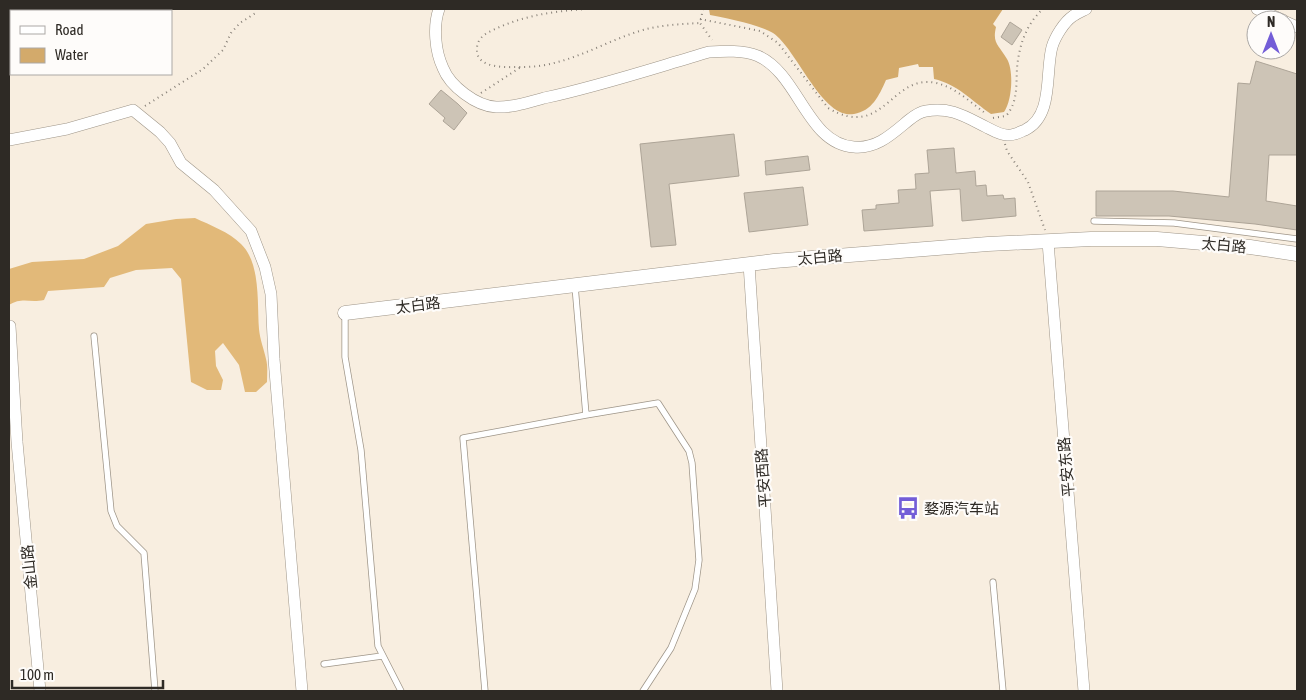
<svg xmlns="http://www.w3.org/2000/svg" width="1306" height="700" font-family="'Asap Condensed','Noto Sans SC',sans-serif">
<style>
.forest{fill:#e2b979}
.water{fill:#d3aa6b}
.building{fill:#cdc4b6;stroke:#ada497}
.lines{fill:none;stroke-linecap:round;stroke-linejoin:round}
.service-casing{stroke:#9e9588;stroke-width:7}
.minor-casing{stroke:#9e9588;stroke-width:12}
.tertiary-casing{stroke:#9e9588;stroke-width:15}
.path{stroke:#898279;stroke-width:2;stroke-dasharray:1 4;stroke-linecap:butt}
.service{stroke:#fff;stroke-width:5.5}
.minor{stroke:#fff;stroke-width:11}
.tertiary{stroke:#fff;stroke-width:14}
.labels{text-anchor:middle;dominant-baseline:central;stroke-width:4.5;stroke-linejoin:round;paint-order:stroke}
.street-label{font-size:15px;fill:#2e2a25;stroke:#fefcfa}
.poi-label{font-size:15px;fill:#2e2a25;stroke:#fefcfa;text-anchor:start}
</style>
<rect width="100%" height="100%" fill="#f8eee0"/>
<path class="forest" d="M195,218c15,7 34,14 46,26 20,19 16,60 18,85 1,11 5,20 7,30 2,7 1,16 1,23l-11,10h-11l-6,-27 -16,-22 -8,8 1,15 7,14 -2,10h-14l-16,-8 -10,-103 -9,-11 -36,2 -26,8 -6,9 -56,4 -4,9c-15,3 -22,-3 -35,5v-36l23,-7 52,-3 34,-13 28,-22 30,-5z"/>
<path class="water" d="M709,9h294l-10,15 3,3c-4,17 3,18 11,32 7,12 5,42 -3,53l-13,2c-19,-13 -34,-30 -57,-35l-1,-12h-14l-1,-3 -19,4 -1,9 -12,3c-7,16 -14,31 -32,34 -32,6 -57,-65 -81,-81 -13,-8 -47,-15 -63,-18z"/>
<path class="building" d="M1010,22l12,8 -10,15 -11,-8z
M1256,61l41,13v81h-28l-3,46 31,5v24l-42,-6 -86,-8h-73v-25h77l56,6 9,-114 12,1z
M441,90l17,14 9,9 -13,17 -11,-9 2,-3 -16,-14z
M734,134l5,42 -70,8 7,61 -25,2 -11,-103z
M954,148l2,25 19,-2 1,15 10,-1 1,11 16,-1 1,4 11,-1 1,18 -54,5 -2,-32 -30,2 3,35 -69,5 -2,-21 14,-1v-4l23,-2 -1,-13 18,-1 -1,-15 14,-1 -2,-23z
M808,156l2,14 -44,5 -1,-14z
M803,187l5,38 -59,7 -5,-39z"/>
<g class="lines">
<defs>
<path id="service" d="M1094,221l80,2 123,16
M575,286l11,129
M345,313v44l16,93 17,196 23,45
M94,336l17,175 6,15 27,27 11,138
M993,582l10,109
M324,664l58,-8
M485,691l-22,-253 123,-23 72,-12 31,48 3,12 7,97 -4,29 -24,59 -28,43"/>
<path id="minor" d="M439,9c-6,17 -4,42 4,59 7,18 33,38 53,39 16,1 33,-5 48,-9 56,-12 110,-30 165,-46 16,-1 34,-2 49,4 41,18 49,88 96,91 23,2 38,-13 55,-27 5,-4 10,-8 17,-9 25,-4 38,5 60,16 6,3 14,8 21,8 6,1 13,-3 18,-5 29,-14 20,-58 27,-83 3,-10 12,-25 21,-31 4,-3 9,-5 13,-7
M1257,9l26,11
M1286,22l11,5
M9,140l58,-11 66,-19 27,22 10,11 11,20 33,27 37,41 14,36 6,27 3,65 28,332
M1048,242l36,449
M749,264l28,427
M10,326l7,116 23,249"/>
<path id="tertiary" d="M345,313l429,-52 214,-17 103,-5h66l93,8 47,7"/>
</defs>
<use href="#service" class="service-casing"/>
<use href="#minor" class="minor-casing"/>
<use href="#tertiary" class="tertiary-casing"/>
<path class="path" d="M587,9c-34,2 -66,7 -96,22 -7,3 -14,9 -14,17 -2,22 31,19 46,19 44,0 79,-25 120,-37 18,-5 38,-6 57,-7
M595,9h8
M703,9l-3,14 12,17
M700,19l60,12 18,12 50,65c56,33 63,-35 108,-25 19,4 34,19 49,30
M481,93l40,-26
M145,106l58,-37 20,-19 8,-17 9,-10 17,-11
M993,118l13,-2c12,-14 10,-30 11,-48 2,-22 9,-44 26,-59
M1005,144l2,7 21,31 17,48"/>
<use href="#service" class="service"/>
<use href="#minor" class="minor"/>
<use href="#tertiary" class="tertiary"/>
</g>
<defs>
<symbol id="bus-bare" viewBox="-9 -9 18 18"><path d="M-5-6H5V4H4V6H2V4H-2V6H-4V4H-5ZM-3.5-4V0h7V-4ZM-3.5 1.2v1.5H-2V1.2ZM2 1.2v1.5H3.5V1.2Z" fill="#735dd7" stroke="#fefcfa" stroke-width="2.5" paint-order="stroke"/></symbol>
</defs>
<g fill-rule="evenodd">
<use href="#bus-bare" x="892" y="492" width="32" height="32"/>
</g>
<g class="labels">
<g class="street-label">
<text transform="translate(1224 245) rotate(5)">太白路</text>
<text transform="translate(820 257) rotate(-5)">太白路</text>
<text transform="translate(418 305) rotate(-7)">太白路</text>
<text transform="translate(1066 467) rotate(-95)">平安东路</text>
<text transform="translate(763 478) rotate(-94)">平安西路</text>
<text transform="translate(29 567) rotate(-96)">金山路</text>
</g>
<g class="poi-label">
<text x="924" y="508">婺源汽车站</text>
</g>
</g>
<rect width="1306" height="700" fill="none" stroke="#2e2a25" stroke-width="20"/>
<rect x="10" y="10" width="162" height="65" fill="#fefcfa" stroke="#aba8a5"/>
<rect x="20" y="26" width="25" height="8" fill="#ffffff" stroke="#aba8a5"/>
<text x="55" y="35" font-size="15" fill="#2e2a25">Road</text>
<rect x="20" y="48" width="25" height="15" fill="#d3aa6b" stroke="#aba8a5"/>
<text x="55" y="60" font-size="15" fill="#2e2a25">Water</text>
<g transform="translate(1271 35)"><circle r="24" fill="#fefcfa" stroke="#aba8a5"/>
<path d="M0-4L9 19L0 12L-9 19Z" fill="#735dd7"/>
<text y="-8" font-size="14" font-weight="bold" text-anchor="middle" fill="#2e2a25">N</text>
</g>
<path d="M12 680v8h151v-8" fill="none" stroke="#2e2a25" stroke-width="2.5"/>
<text x="20" y="680" font-size="15" fill="#2e2a25" stroke="#fefcfa" stroke-width="4" paint-order="stroke">100 m</text>
</svg>
